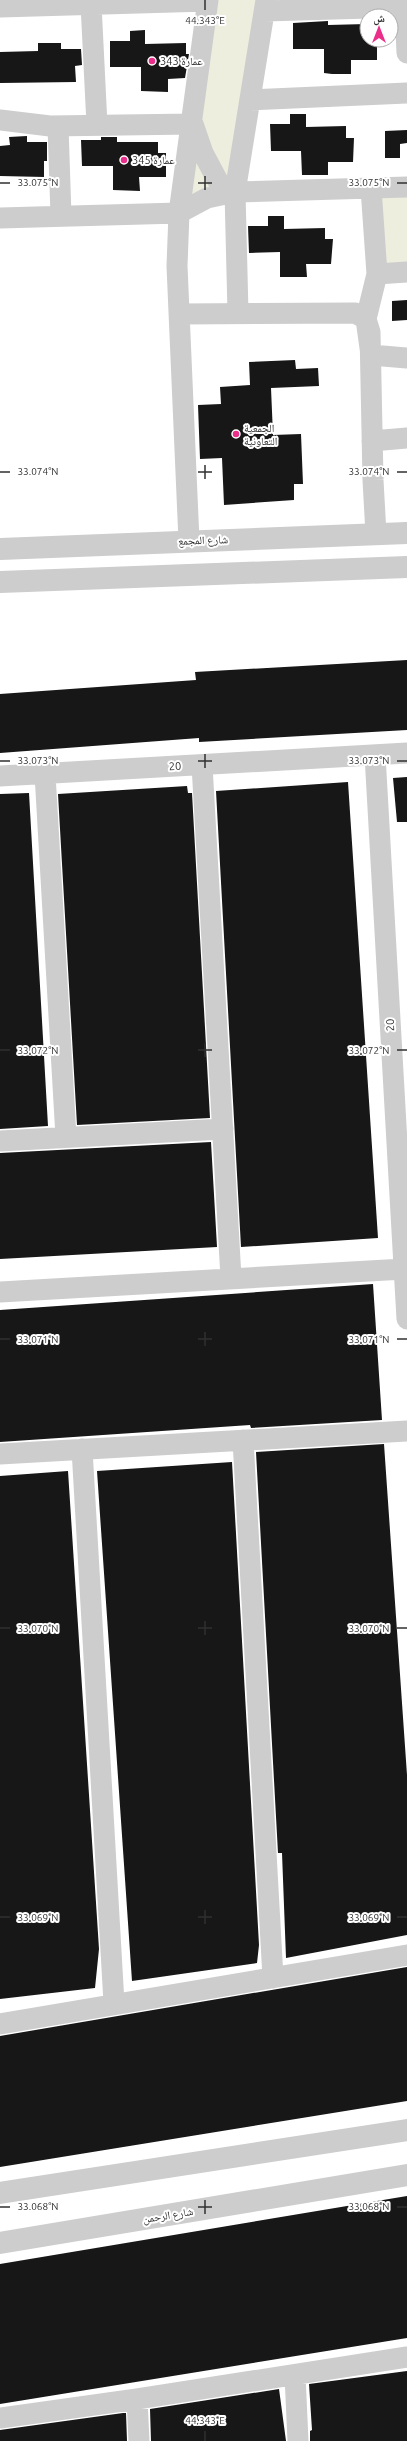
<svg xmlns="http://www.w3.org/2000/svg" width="407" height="2441" font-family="Ubuntu,'Noto Naskh Arabic',sans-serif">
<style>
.green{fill:#edeede}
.building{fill:#171717}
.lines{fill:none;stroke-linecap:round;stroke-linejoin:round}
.minor{stroke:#cdcdcd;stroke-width:21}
.tertiary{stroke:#cdcdcd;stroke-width:22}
.ticks{fill:none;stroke:#303030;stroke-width:1.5}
.poi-dot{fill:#eb2e8a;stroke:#fff;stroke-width:1.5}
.labels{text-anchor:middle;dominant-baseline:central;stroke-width:4;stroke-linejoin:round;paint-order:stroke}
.poi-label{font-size:11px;fill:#303030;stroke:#fff;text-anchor:start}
.street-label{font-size:11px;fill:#303030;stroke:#fff}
.ticks-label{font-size:10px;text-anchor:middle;fill:#303030;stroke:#fff;stroke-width:4;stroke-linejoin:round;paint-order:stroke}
</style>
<rect width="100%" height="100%" fill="#fff"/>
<path class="green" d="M208,0h199l-142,11 -30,181 -56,21z
M407,187v85l-30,2 -6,-86z"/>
<path class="building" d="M328,21v4l39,-1v16h10v20h-26v14h-19l-8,-1v-24h-31v-26z
M145,30v14l41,-1v11h3l-4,24 -17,1v13l-27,-1v-24h-31v-26h20v-10z
M38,43h23v6h20l1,16 -7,1 1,16 -76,1v-31l38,-1z
M290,114h16v13l40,-1v12h8l-1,24h-25v13h-26l-1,-24h-30l-1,-27h20z
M407,130v13l-7,1v14h-15v-27z
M27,136v6h20v19h-3v16l-44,-1v-30l10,-1 -1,-8z
M101,137h16v5h41v11h8v24h-27l1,14 -27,-1v-24h-31l-1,-26h20z
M268,216h16v13l41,-1v11h8l-2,25h-25l1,13h-27v-25l-31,1 -1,-27h20z
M407,300v20l-15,1v-20z
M295,360l1,9 22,-1 1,18 -48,2 2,47 28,-1 2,50h-9v16l-70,5 -2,-47 -22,1 -2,-54 23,-1 -1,-17 30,-2 -1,-23z
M407,660v70l-208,12v-4l-199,15v-59l196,-14 -1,-8z
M407,777v45h-10l-4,-44z
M348,782l30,456 -137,9 -25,-456z
M187,786l1,7h4l18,325 -133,7 -19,-331z
M29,793l19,333 -48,3v-335z
M211,1142l6,105 -217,12v-106z
M373,1284l9,136 -131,8 -1,-3 -250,17v-132z
M384,1444l23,331v160l-121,23 -4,-105h-4l-22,-401z
M232,1462l27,483 -2,18 -125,18 -35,-510z
M68,1471l31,478 -4,39 -95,11v-523z
M407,1967v134l-407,66v-131z
M407,2196v142l-407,66v-140z
M407,2371v70h-97v-10l2,-1 -3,-46z
M279,2389l7,52h-135l-1,-32z
M123,2413h3l1,28h-127v-11z"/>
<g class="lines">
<path class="minor" d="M91,4l6,121
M0,7l208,-6
M265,11l140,-4 2,46
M250,100l157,-7
M0,120l50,6 143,-2 10,29 16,30 16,9
M58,126l3,90
M371,188l6,86
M0,218l179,-5 28,-15 28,-6 172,-5
M407,272l-30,2 -11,45 5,36 36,3
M238,313l-3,-121 31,-192
M179,314l176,-1 11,6 4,13 3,148 3,54
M372,441l35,-3
M189,541l-12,-275 2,-53 29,-213
M375,755l32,564
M202,765l29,513
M45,774l21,363
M0,776l407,-23
M0,1141l223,-12
M0,1292l404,-23
M243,1440l30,538
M82,1449l32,554
M0,1454l407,-23
M0,2024l407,-69
M295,2375l3,66
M137,2399l2,42
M0,2418l137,-19 270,-42"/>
<path class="tertiary" d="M0,549l407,-16
M0,582l407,-15
M0,2193l407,-63
M0,2243l407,-68"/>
</g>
<path class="ticks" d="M205,0v10M205,176v14M0,183h10M198,183h14M397,183h10M205,465v14M0,472h10M198,472h14M397,472h10M205,754v14M0,761h10M198,761h14M397,761h10M205,1043v14M0,1050h10M198,1050h14M397,1050h10M205,1332v14M0,1339h10M198,1339h14M397,1339h10M205,1621v14M0,1628h10M198,1628h14M397,1628h10M205,1910v14M0,1917h10M198,1917h14M397,1917h10M205,2200v14M0,2207h10M198,2207h14M397,2207h10M205,2431v10"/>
<g class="poi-dot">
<circle cx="152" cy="61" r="4"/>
<circle cx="124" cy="160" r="4"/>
<circle cx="236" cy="434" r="4"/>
</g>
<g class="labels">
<g class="poi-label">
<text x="160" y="61">عمارة 343</text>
<text x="132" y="160">عمارة 345</text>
<text x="244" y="428">الجمعية<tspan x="244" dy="13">التعاونية</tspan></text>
</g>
<g class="street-label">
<text transform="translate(203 540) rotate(-2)">شارع المجمع</text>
<text transform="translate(175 766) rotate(-3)">20</text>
<text transform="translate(390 1025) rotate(-93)">20</text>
<text transform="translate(168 2215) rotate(-9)">شارع الرحمن</text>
</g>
</g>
<g class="ticks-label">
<text x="205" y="24">44.343°E</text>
<text x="38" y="186">33.075°N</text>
<text x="369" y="186">33.075°N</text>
<text x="38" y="475">33.074°N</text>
<text x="369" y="475">33.074°N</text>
<text x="38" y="764">33.073°N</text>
<text x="369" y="764">33.073°N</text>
<text x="38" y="1054">33.072°N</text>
<text x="369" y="1054">33.072°N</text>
<text x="38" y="1343">33.071°N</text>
<text x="369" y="1343">33.071°N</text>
<text x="38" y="1632">33.070°N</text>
<text x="369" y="1632">33.070°N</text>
<text x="38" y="1921">33.069°N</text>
<text x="369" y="1921">33.069°N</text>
<text x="38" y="2210">33.068°N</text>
<text x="369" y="2210">33.068°N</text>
<text x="205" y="2424">44.343°E</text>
</g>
<g transform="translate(379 28)"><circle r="19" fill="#ffffff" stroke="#acacac"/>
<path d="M0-3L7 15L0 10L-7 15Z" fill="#eb2e8a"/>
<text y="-6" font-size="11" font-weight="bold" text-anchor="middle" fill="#303030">ش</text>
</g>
</svg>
